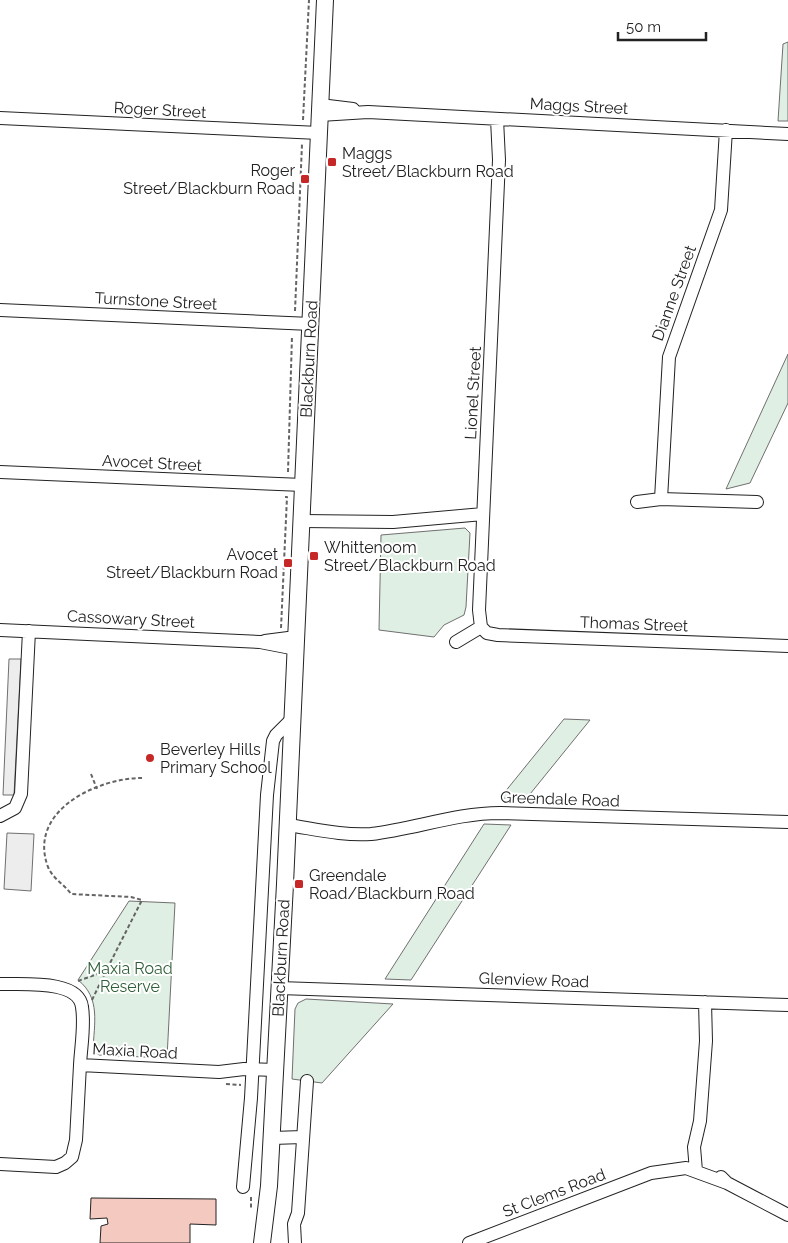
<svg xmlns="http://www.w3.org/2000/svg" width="788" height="1243" font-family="Raleway,sans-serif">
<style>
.green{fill:#e0efe3;stroke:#6f6f6f}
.parking{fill:#ededed;stroke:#6f6f6f}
.building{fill:#f3c9c0;stroke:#222}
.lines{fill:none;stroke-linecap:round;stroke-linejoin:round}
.minor-casing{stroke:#222;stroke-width:14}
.major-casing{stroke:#222;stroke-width:18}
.path{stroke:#646464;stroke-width:2;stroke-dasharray:4 2.5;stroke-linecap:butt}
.minor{stroke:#fff;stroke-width:12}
.major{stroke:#fff;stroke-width:16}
.poi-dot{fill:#c62828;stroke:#fff;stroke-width:2}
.labels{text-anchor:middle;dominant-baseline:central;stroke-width:4;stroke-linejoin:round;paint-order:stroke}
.street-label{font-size:16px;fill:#222;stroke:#fff}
.poi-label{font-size:16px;fill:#222;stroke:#fff;text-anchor:start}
.park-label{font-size:16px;fill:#2f5e38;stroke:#fff}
</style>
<rect width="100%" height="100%" fill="#fff"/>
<path class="green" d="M788,42v79h-10l5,-77z
M788,354v49l-38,80 -24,6z
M465,528l5,5 -4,74 -2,8 -20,10 -10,12 -55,-7 2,-95z
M564,719l26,1 -64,79 -26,-1z
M484,824l27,1 -100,155 -26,-1z
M129,901l46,2 -8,155 -68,-3 -6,-5c1,-26 8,-52 -15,-70z
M306,999l87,5 -71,79 -30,-4 3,-70 3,-6z"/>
<path class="parking" d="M9,659h12l-7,136h-11z
M7,833l27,1 -3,57 -27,-2z"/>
<path class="building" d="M91,1198l125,1v26l-26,-1v19h-90l1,-17 7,-2 -1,-6 -17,1z"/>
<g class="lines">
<defs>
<path id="minor" d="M320,105l33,4
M320,115l48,-3 420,22
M0,118l319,15
M0,310l311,14
M0,472l303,13
M661,499l8,-142 52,-147 5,-80
M637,502l24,-3 96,3
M302,521l91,1 90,-8
M481,627l-2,-17 20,-450 -2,-41
M481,627l6,6 11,2 290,11
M0,630l260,12 36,7
M265,641l31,-4
M456,642l25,-15
M0,816l15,-8 6,-14 8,-163
M288,825c27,4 55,11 83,9 44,-5 85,-21 129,-21l288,9
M0,984c21,1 79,-5 82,23 3,18 -1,39 -2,58l139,7 25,-3 31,1
M279,988l509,17
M272,1138l31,-1
M0,1164l56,3 9,-4 7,-6 4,-17 4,-75
M696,1171l-2,-24 6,-26 6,-80 -1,-39
M721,1177l6,6 61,32
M243,1187l8,-89 16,-303 6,-54 3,-6 17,-17
M295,1243l-1,-19 4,-11 9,-132
M469,1243l182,-70 35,-5 41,15"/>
<path id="major" d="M262,1243l7,-57 16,-302 40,-884"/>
</defs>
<use href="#minor" class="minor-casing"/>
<use href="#major" class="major-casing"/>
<path class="path" d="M303,120l6,-120
M295,311l7,-167
M288,472l4,-136
M281,628l6,-131h-2
M91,774l6,15
M78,981l28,-10 36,-71 -11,-3 -60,-3c-7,-10 -18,-15 -23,-27 -21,-56 49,-89 94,-89
M92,1000l14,-29
M226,1084l15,1
M251,1197v13"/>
<use href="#minor" class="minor"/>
<use href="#major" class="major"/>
</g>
<g class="poi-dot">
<rect x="327" y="157" width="10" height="10" rx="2.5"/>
<rect x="300" y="174" width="10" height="10" rx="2.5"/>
<rect x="309" y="551" width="10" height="10" rx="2.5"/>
<rect x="283" y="558" width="10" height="10" rx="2.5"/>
<circle cx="150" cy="758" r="5"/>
<rect x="294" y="879" width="10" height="10" rx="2.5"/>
</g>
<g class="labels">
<g class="street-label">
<text transform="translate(579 106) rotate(3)">Maggs Street</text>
<text transform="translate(160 110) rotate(3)">Roger Street</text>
<text transform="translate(674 293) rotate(-70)">Dianne Street</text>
<text transform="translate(156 301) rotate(3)">Turnstone Street</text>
<text transform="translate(309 359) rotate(-87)">Blackburn Road</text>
<text transform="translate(473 393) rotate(-87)">Lionel Street</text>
<text transform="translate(152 463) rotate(3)">Avocet Street</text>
<text transform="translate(131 619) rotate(3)">Cassowary Street</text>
<text transform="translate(634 624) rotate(2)">Thomas Street</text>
<text transform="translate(560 799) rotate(2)">Greendale Road</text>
<text transform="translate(281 958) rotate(-87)">Blackburn Road</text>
<text transform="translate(534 980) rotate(2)">Glenview Road</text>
<text transform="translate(135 1051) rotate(3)">Maxia Road</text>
<text transform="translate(554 1193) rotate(-21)">St Clems Road</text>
</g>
<g class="poi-label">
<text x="342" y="153">Maggs<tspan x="342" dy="18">Street/Blackburn Road</tspan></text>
<text x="295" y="170" text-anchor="end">Roger<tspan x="295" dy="18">Street/Blackburn Road</tspan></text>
<text x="324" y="547">Whittenoom<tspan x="324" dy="18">Street/Blackburn Road</tspan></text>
<text x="278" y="554" text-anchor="end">Avocet<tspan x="278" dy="18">Street/Blackburn Road</tspan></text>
<text x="160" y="749">Beverley Hills<tspan x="160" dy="18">Primary School</tspan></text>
<text x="309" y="875">Greendale<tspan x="309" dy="18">Road/Blackburn Road</tspan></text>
</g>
<g class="park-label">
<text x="130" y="968">Maxia Road<tspan x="130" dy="18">Reserve</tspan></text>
</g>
</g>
<path d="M618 32v8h88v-8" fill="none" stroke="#222222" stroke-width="2.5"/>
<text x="626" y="32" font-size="15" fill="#222222" stroke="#ffffff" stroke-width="4" paint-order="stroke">50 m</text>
</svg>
